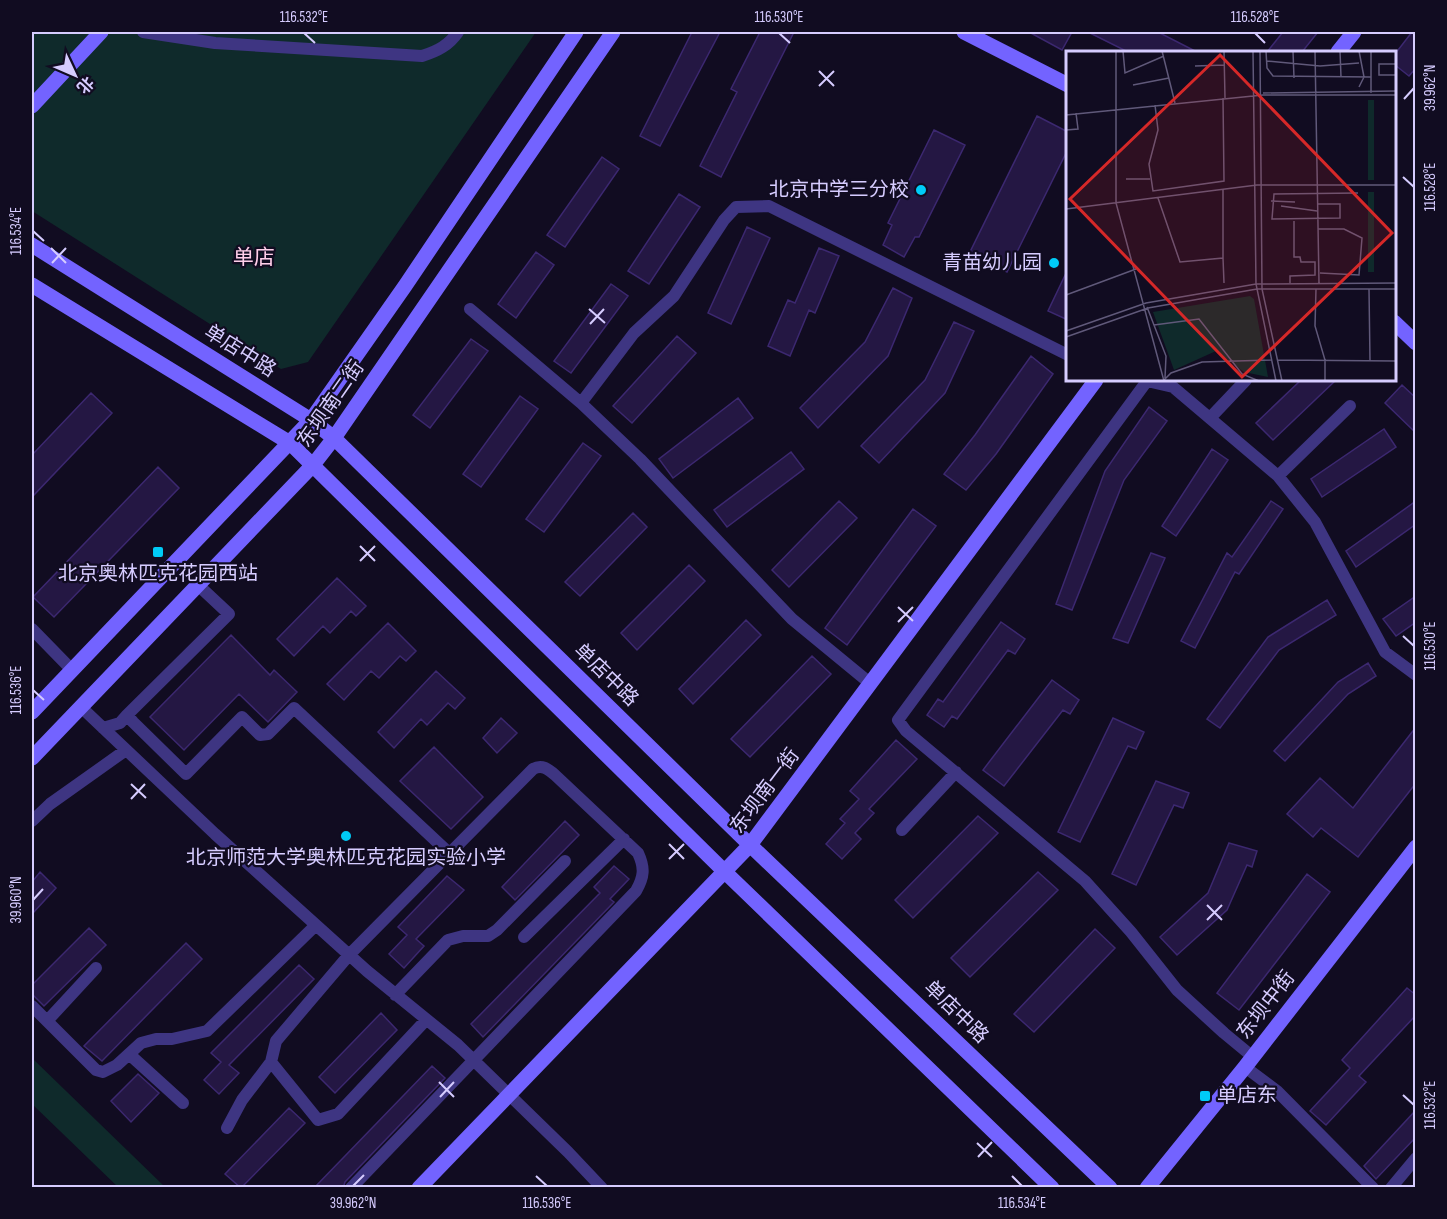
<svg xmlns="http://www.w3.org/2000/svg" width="1447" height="1219" font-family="'Sofia Sans Condensed','Noto Sans SC',sans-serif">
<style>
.green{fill:#0f2a2b}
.building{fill:#241743;stroke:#3c2870;stroke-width:1.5}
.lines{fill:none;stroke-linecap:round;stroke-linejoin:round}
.street{stroke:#3e3582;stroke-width:12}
.secondary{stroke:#7363ff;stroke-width:15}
.ticks{fill:none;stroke:#d6ccff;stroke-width:2}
.poi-dot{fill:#00cbf7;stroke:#110c21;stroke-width:2}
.labels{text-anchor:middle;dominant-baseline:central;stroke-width:4.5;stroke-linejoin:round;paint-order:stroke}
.poi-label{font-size:20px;fill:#d6ccff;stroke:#110c21;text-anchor:end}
.street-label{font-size:20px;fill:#d6ccff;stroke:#110c21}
.neighbourhood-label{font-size:21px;fill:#ffcee9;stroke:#110c21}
.inset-road{fill:none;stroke:#60597a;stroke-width:1.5}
.view{fill:#d62828;fill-opacity:0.15;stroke:#d62828;stroke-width:3}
.inset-edge{fill:none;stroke:#d6ccff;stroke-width:3}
.neatline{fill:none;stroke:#d6ccff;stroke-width:2}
.ticks-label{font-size:15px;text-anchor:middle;fill:#d6ccff}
</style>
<rect width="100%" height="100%" fill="#110c21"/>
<path class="green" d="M32,32h504l-228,330 -27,7 -249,-158z
M32,1058l133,129h-47l-86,-83z"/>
<path class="building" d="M692,32h28l-60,114 -20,-10z
M760,32h34l-73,145 -21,-11 37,-74 -6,-3z
M1029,32h43l-10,18z
M1088,32h70l39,20h-69z
M1283,32h35l-16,20h-35z
M1412,32h4v36l-7,8 -14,-11v-11z
M1037,116l31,16v17l-61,123 -38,-18z
M934,130l31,15 -46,92h-4l-11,20 -21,-12 9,-20 -4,-2z
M602,157l17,12 -54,78 -18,-12z
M679,194l21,13 -51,77 -21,-13z
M747,227l23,11 -39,86 -23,-11z
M819,248l20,8 -24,57 -6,-3 -19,46 -22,-10 20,-46 7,3z
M536,252l18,13 -38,53 -18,-14z
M1068,269v51l-20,-9z
M611,284l17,12 -57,77 -17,-12z
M893,288l19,10 -24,58 -70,72 -18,-20 65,-66z
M954,322l20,9 -29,62 -66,70 -18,-17 64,-66z
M677,336l19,17 -64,70 -19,-17z
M471,339l17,12 -58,77 -17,-13z
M1031,356l22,18 -57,80 -30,36 -22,-16 31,-39z
M1301,380h35l-63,60 -17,-17z
M1402,385l14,13v35l-31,-30z
M91,393l21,20 -80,84v-42z
M520,396l18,13 -57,78 -18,-13z
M738,398l15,20 -80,60 -14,-19z
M1149,407l18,14 -43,59 -52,130 -16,-6 49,-133z
M1384,429l12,18 -74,50 -11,-18z
M583,443l18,13 -57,76 -18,-13z
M1212,449l16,11 -52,76 -14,-10z
M791,452l13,17 -77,58 -13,-17z
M158,467l21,21 -125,129 -21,-20z
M839,501l18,17 -68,69 -17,-17z
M1271,501l12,8 -44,65 -4,-2 -40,76 -14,-7 46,-88 5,4z
M1416,501v23l-60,43 -10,-16z
M913,509l23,17 -89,119 -22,-17z
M633,513l14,14 -67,69 -15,-14z
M1151,553l14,5 -37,85 -15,-5z
M689,565l16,16 -68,69 -16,-17z
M337,578l29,28 -10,10 -5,-5 -21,22 -7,-7 -29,30 -17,-17z
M1416,596v26l-20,14 -13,-17z
M1327,600l9,15 -57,35 -59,78 -13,-9 61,-82z
M746,620l15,15 -68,69 -14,-15z
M1001,622l24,17 -10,15 -7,-4 -51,69 -5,-3 -8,11 -17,-12 11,-16 5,3z
M388,623l28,28 -10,10 -6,-5 -21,22 -8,-7 -27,29 -17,-16z
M231,635l39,40 4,-5 23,22 -29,30 -29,-28 -55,56 -34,-33z
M812,656l19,18 -81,83 -19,-18z
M1368,663l8,13 -28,18 -63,67 -11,-10 64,-69z
M436,671l29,27 -10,11 -7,-6 -21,22 -6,-6 -27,29 -16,-16z
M1052,680l27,20 -9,14 -7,-4 -59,76 -21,-16z
M501,718l16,15 -20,20 -14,-15z
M1113,718l31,14 -8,17 -8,-3 -48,96 -22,-10z
M1416,727v56l-58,74 -37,-29 -8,9 -26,-23 33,-36 33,30z
M896,740l21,19 -48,50 5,4 -19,20 6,6 -19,20 -16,-15 19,-21 -5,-4 19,-20 -9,-8z
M434,747l49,50 -32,32 -51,-48z
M1156,781l33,12 -6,15 -9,-3 -38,80 -24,-11z
M978,816l20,17 -85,85 -18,-18z
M565,821l14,14 -64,65 -13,-13z
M1229,843l28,8 -5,16 -5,-2 -20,45 -50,45 -17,-18 48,-44z
M614,866l15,13 -19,20 4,3 -131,135 -12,-13 129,-131 -6,-6z
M40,872l16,16 -24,26v-32z
M1038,872l20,18 -88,87 -19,-19z
M1307,874l23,18 -91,118 -22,-17z
M447,876l17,14 -48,49 8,7 -20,22 -15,-14 18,-19 -9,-8z
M89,928l17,17 -62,61 -12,-12v-9z
M1095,929l20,19 -81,84 -20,-18z
M186,943l16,16 -100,102 -18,-15z
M299,965l15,14 -85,86 10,8 -20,21 -15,-14 17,-18 -10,-9z
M1407,988l9,7v20l-57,61 7,6 -40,43 -16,-14 40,-43 -8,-8z
M381,1013l16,17 -62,63 -16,-16z
M432,1066l13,12 -100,104 -2,6h-29z
M138,1074l21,19 -28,29 -20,-21z
M289,1108l16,15 -64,65 -16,-14z
M1416,1110v27l-40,42 -12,-13z"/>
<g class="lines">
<path class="street" d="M143,32l72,11 207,13c16,-5 27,-11 36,-24
M470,309l111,94
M1210,418l36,-38
M1278,476l72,-70
M198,585l31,29 -102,101 6,7 53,52 56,-57 18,18 8,-1 26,-26 155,145
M32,629l40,41
M871,684l-79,-65 -152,-160 -59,-56 53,-70 40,-37 50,-76 12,-13 33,-1 299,149
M81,707l134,127 152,137 91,74 110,107 34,36
M103,728l17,-5 7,-8
M32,821l18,-17 76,-54
M902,830l54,-58
M524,937l100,-98
M395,995l53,-55 15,-4h25l9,-6 68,-69
M32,1006l64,64 7,2 14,-7 24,-22 15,-4h16l35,-8 109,-106
M47,1021l49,-53
M129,1054l54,49
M1253,1057l-29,-24 -47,-43 -46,-58 -46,-51 -179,-150 -8,-11 249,-339 26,6 105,89 37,46 70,130 31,23
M1245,1067l32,24 96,97
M227,1128l15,-28 29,-38
M351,1188l285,-297c8,-14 9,-23 2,-38l-83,-78c-7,-6 -13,-11 -22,-6l-184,186 -73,86 -5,21 47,58 20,-6 88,-94
M1391,1188l25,-30"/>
<path class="secondary" d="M964,32l104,53
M1338,52l16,-20
M32,106l69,-74
M32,245l279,175 23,18 416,407 360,343
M32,285l258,158 435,429 327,316
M1394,322l22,21
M32,712l279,-292 94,-134 171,-254
M32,758l281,-293 21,-27 279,-406
M419,1188l331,-343 346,-465
M1147,1188l98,-121 171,-220"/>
</g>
<path class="ticks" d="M304,33l11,10M779,33l11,10M1255,33l10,10M819,71l15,15M819,86l15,-15M1404,99l10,-11M1403,177l11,10M33,231l11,10M51,248l15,15M52,263l14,-15M589,309l16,14M590,324l14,-15M360,546l15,15M360,561l15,-15M898,607l15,14M898,622l15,-15M1403,636l11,10M33,690l11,10M131,784l15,14M131,799l14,-15M669,844l15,15M669,859l15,-15M33,900l10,-11M1207,905l15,15M1207,920l15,-15M439,1082l15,15M1403,1095l11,10M440,1097l14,-15M977,1143l15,14M978,1157l14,-15M536,1176l11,10M1012,1176l10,10M353,1186l11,-11"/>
<g class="poi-dot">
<circle cx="921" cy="190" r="6"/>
<circle cx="1054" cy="263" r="6"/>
<rect x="152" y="546" width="12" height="12" rx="3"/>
<circle cx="346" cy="836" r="6"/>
<rect x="1199" y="1090" width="12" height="12" rx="3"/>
</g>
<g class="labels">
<g class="poi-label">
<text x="909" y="190">北京中学三分校</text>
<text x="1042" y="263">青苗幼儿园</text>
<text x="158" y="574" text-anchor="middle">北京奥林匹克花园西站</text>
<text x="346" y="858" text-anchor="middle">北京师范大学奥林匹克花园实验小学</text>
<text x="1217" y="1096" text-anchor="start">单店东</text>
</g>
<g class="street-label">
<text transform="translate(240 351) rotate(32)">单店中路</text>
<text transform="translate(331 404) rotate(-55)">东坝南二街</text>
<text transform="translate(606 675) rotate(44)">单店中路</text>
<text transform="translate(765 791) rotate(-53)">东坝南一街</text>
<text transform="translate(1266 1005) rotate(-52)">东坝中街</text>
<text transform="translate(956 1012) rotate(44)">单店中路</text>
</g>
<g class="neighbourhood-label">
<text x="254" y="257">单店</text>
</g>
</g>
<g transform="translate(1066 51)">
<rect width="330" height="330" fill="#110c21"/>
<path d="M302,49h6v80h-6zM302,141h6v80h-6zM184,245l4,3 14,78 -24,-5 -28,-21 -42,19 -21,-58z" fill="#0f2a2b"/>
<path class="inset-road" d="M50,0v152l48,178M57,0l2,22 39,-17M96,0l13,52M158,0l1,47M187,0l3,233 20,97M194,0l2,238 20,92M200,0l1,17 6,8 98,1M227,0l1,27M249,0l4,232M274,0l1,26M293,0l5,26 -5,10M201,10l53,5 39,-3M330,13h-17v11h17M129,15l30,-1M67,34l36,-7M197,42l133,-2M305,42v-42M89,54l3,25 -9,34 4,27 71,-10 -1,-83M0,64l197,-20h133M0,79l12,-1 -2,-16M60,128h24M92,147l22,64 43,-4v-69M205,150l24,1M251,153h23v14l-68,1 2,-25 84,-1M215,155l36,5M0,158l191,-24h139M252,178h26l18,9 -3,37 -39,-2M157,207l1,25M224,232v-7l25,-1v-13h-14l-1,-5h-6v-36M250,238l-1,37 10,34v21M303,238l1,72M0,244l70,-26M81,256l19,49 -1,22M88,274l45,-6 43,55 17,7M0,280l80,-28 110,-19 140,-1M0,286l82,-29 109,-19h139M212,309l118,1M97,330l8,-8 31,-11 69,-2"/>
<path class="view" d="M154,4l172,178 -150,144 -172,-178z"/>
<rect width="330" height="330" class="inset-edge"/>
</g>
<rect width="1447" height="1219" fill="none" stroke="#110c21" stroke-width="66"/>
<g transform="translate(75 75) rotate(134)" stroke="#110c21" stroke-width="4.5" paint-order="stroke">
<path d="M0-4.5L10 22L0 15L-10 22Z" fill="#d6ccff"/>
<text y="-9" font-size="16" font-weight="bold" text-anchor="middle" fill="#d6ccff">北</text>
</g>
<rect x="33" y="33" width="1381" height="1153" class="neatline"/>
<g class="ticks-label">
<text x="304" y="22">116.532°E</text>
<text x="779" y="22">116.530°E</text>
<text x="1255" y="22">116.528°E</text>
<text transform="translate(1430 88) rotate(-90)" y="5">39.962°N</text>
<text transform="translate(1430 187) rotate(-90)" y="5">116.528°E</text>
<text transform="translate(16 231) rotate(-90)" y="5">116.534°E</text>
<text transform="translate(1430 646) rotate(-90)" y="5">116.530°E</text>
<text transform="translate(16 690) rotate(-90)" y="5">116.536°E</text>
<text transform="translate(16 900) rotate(-90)" y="5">39.960°N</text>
<text transform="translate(1430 1105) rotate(-90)" y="5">116.532°E</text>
<text x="353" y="1208">39.962°N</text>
<text x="547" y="1208">116.536°E</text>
<text x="1022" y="1208">116.534°E</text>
</g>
</svg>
